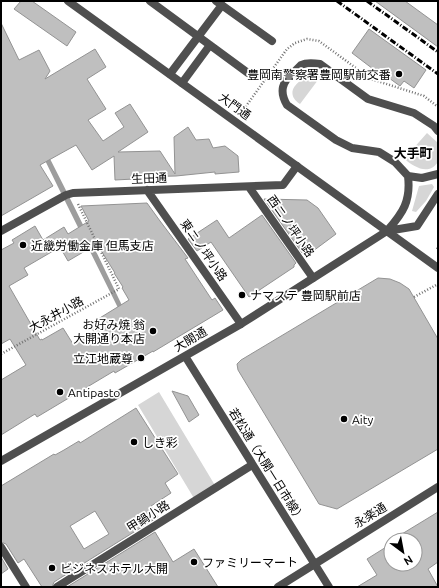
<svg xmlns="http://www.w3.org/2000/svg" width="439" height="588" font-family="Ubuntu,'Noto Sans JP',sans-serif">
<style>
.green{fill:#d6d6d6}
.water{fill:#9d9d9d}
.building{fill:#bfbfbf;stroke:#939393;fill-rule:evenodd}
.lines{fill:none;stroke-linecap:round;stroke-linejoin:round}
.path{stroke:#717171;stroke-width:2.5;stroke-dasharray:1 2;stroke-linecap:butt}
.service{stroke:#4f4f4f;stroke-width:8}
.minor{stroke:#4f4f4f;stroke-width:8}
.tertiary{stroke:#4f4f4f;stroke-width:8}
.rail{stroke:#000;stroke-width:3;stroke-dasharray:6 2 1 2;stroke-linecap:butt}
.poi-dot{fill:#000;stroke:#fff;stroke-width:1.5}
.labels{text-anchor:middle;dominant-baseline:central;stroke-width:3.5;stroke-linejoin:round;paint-order:stroke}
.poi-label{font-size:12px;fill:#000;stroke:#fff;text-anchor:start}
.street-label{font-size:12px;fill:#000;stroke:#fff}
.neighbourhood-label{font-size:13px;font-weight:bold;fill:#000;stroke:#fff}
</style>
<rect width="100%" height="100%" fill="#fff"/>
<path class="green" d="M314,74l7,2 -21,28c-18,-12 0,-26 14,-30z
M427,133l11,10v19c-10,14 -23,5 -34,-3z
M432,184l2,3 -8,14 -10,11 -4,-1 7,-25z
M159,392l57,95 -21,13 -57,-95z"/>
<path class="water" d="M1,70c48,81 88,167 129,252l-4,2 -68,-137z"/>
<path class="building" d="M21,1h11l44,31 -9,14 -53,-37z
M375,1h30l33,24v22z
M1,23l18,37 20,-10 11,21 -5,8 50,-30 11,18 -19,12 19,30 -18,11 15,21 21,-14 -9,-14 15,-9 18,28 -30,20 42,-1 15,23 -1,-37 14,-10 8,13 13,-1 4,9 12,-2 13,10 1,16 -24,2v-2l-39,4 -42,1v2l-19,1 -1,-24 -22,14 -16,-25 -36,20 13,21 -52,30z
M369,29l57,41 -12,18 -10,-7 -4,5 -22,-16 -1,2 -25,-19z
M264,199l43,1 11,8 18,26 -31,23z
M147,203l13,18 28,37 -3,1 27,41 3,-2 8,12 -70,42v-1l-38,22 -1,-2 -77,46 -2,-3 -34,21v-55l25,-15 -16,-26 -9,5v-94l13,-7 -2,-3 23,-14 8,14 21,-13 4,7 21,-13 -8,-15zM97,244l18,29h-1l9,14 -1,1 7,12 -39,24 4,8 -21,12 -10,-16 -21,12v-1l-2,1 -31,-54 19,-11 -4,-7 36,-21 8,14z
M262,215l34,48 -2,2v2l-45,30 -38,-55 -14,9 -9,-12 29,-19 12,18z
M378,278l12,1 10,4 9,6 29,50v110l-101,60 -18,-5 -81,-134 -1,-6 4,-4z
M172,391l16,5 11,19 -10,7z
M136,408l42,66 -13,9 6,10 -20,13 7,11 -104,65 -2,5h-10l-18,-28 -6,4 -12,-19 -5,-2v-56l53,-32 1,1 9,-5 15,-9 1,2zM95,511l14,23 -25,15 -14,-23z
M438,512v50l-10,7 10,18h-81l20,-12 -10,-16 24,-15v20h24v-24h-23z
M155,532l18,30 21,-13 24,38h-151z
M1,557l7,12 -7,5z"/>
<g class="lines">
<path class="path" d="M244,109l43,-60 8,-6 12,-4 12,2 52,38 53,17 14,11
M437,249l1,-2
M414,297l24,-13
M1,354l118,-65 -41,-85"/>
<path class="service" d="M150,1l98,72
M216,1l56,40
M170,74l52,-69
M182,83l28,-38
M408,176l14,2 16,-4
M387,231c16,-18 24,-30 21,-55l-13,-14 -16,-10 -27,-4 -16,-8 -49,-35c-8,-14 -5,-23 7,-33 2,-2 5,-5 7,-7 6,-3 13,-2 19,-1l48,35 46,14 20,13 4,5
M387,231l30,-5 21,-32
M57,587l195,-122"/>
<path class="minor" d="M249,187l64,91
M147,190l94,134
M1,231l65,-36 7,-2 210,-8 14,-19
M1,547l25,40"/>
<path class="tertiary" d="M68,1l370,267
M185,356l144,231
M1,461l240,-137 146,-93
M278,587l160,-100"/>
<path class="rail" d="M337,1l101,73
M367,1l71,51"/>
</g>
<g class="poi-dot">
<circle cx="399" cy="74" r="4"/>
<circle cx="23" cy="245" r="4"/>
<circle cx="242" cy="295" r="4"/>
<circle cx="153" cy="331" r="4"/>
<circle cx="141" cy="358" r="4"/>
<circle cx="60" cy="392" r="4"/>
<circle cx="344" cy="419" r="4"/>
<circle cx="134" cy="442" r="4"/>
<circle cx="194" cy="562" r="4"/>
<circle cx="52" cy="568" r="4"/>
</g>
<g class="labels">
<g class="poi-label">
<text x="391" y="74" text-anchor="end">豊岡南警察署豊岡駅前交番</text>
<text x="31" y="245">近畿労働金庫 但馬支店</text>
<text x="250" y="295">ナマステ 豊岡駅前店</text>
<text x="145" y="324" text-anchor="end">お好み焼 翁<tspan x="145" dy="14">大開通り本店</tspan></text>
<text x="133" y="358" text-anchor="end">立江地蔵尊</text>
<text x="68" y="392">Antipasto</text>
<text x="352" y="419">Aity</text>
<text x="142" y="442">しき彩</text>
<text x="202" y="562">ファミリーマート</text>
<text x="60" y="568">ビジネスホテル大開</text>
</g>
<g class="street-label">
<text transform="translate(235 106) rotate(36)">大門通</text>
<text transform="translate(149 178) rotate(-2)">生田通</text>
<text transform="translate(291 226) rotate(55)">西ニノ坪小路</text>
<text transform="translate(204 250) rotate(55)">東ニノ坪小路</text>
<text transform="translate(56 314) rotate(-29)">大永井小路</text>
<text transform="translate(190 339) rotate(-30)">大開通</text>
<text transform="translate(267 465) rotate(58)">若松通（大開一日市線）</text>
<text transform="translate(370 515) rotate(-32)">永楽通</text>
<text transform="translate(148 516) rotate(-32)">甲鍋小路</text>
</g>
<g class="neighbourhood-label">
<text x="413" y="153">大手町</text>
</g>
</g>
<rect width="439" height="588" fill="none" stroke="#000000" stroke-width="4"/>
<g transform="translate(403 552) rotate(148)"><circle r="19" fill="#ffffff" stroke="#999999"/>
<path d="M0-3L7 15L0 10L-7 15Z" fill="#000000"/>
<text y="-6" font-size="11" font-weight="bold" text-anchor="middle" fill="#000000">N</text>
</g>
</svg>
